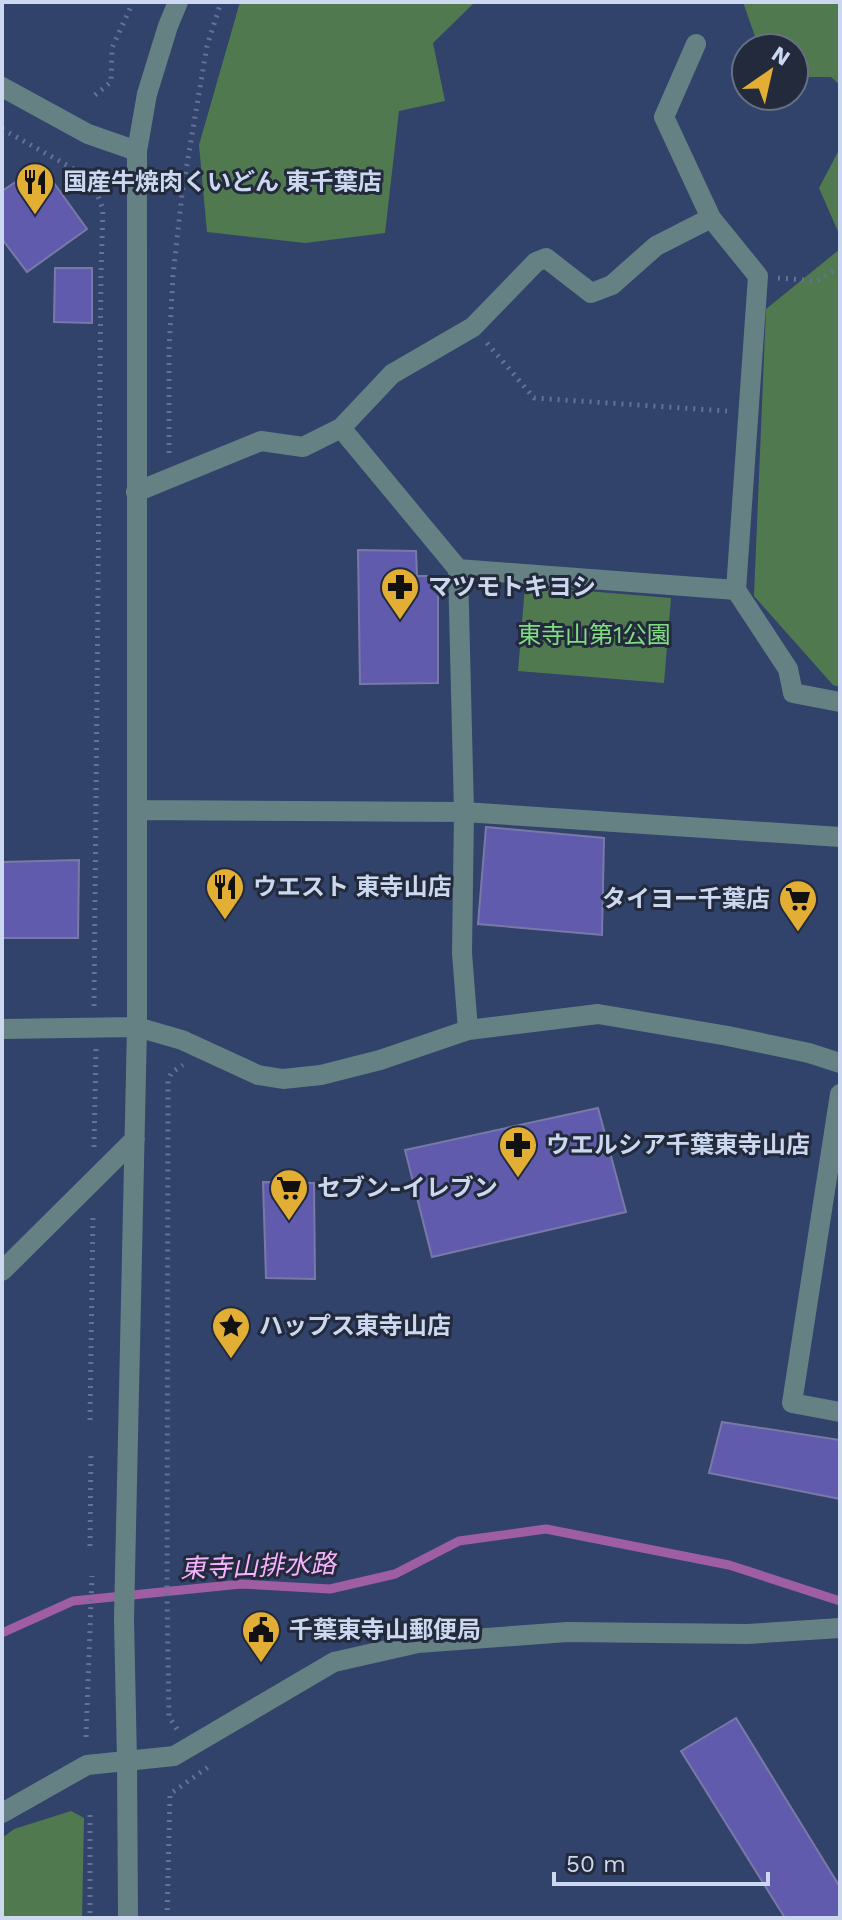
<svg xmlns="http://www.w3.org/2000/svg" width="842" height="1920" font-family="'Work Sans','Noto Sans JP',sans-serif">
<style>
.green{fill:#507950}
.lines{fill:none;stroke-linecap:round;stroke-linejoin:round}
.stream{stroke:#9f5ea4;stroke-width:9}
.building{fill:#615bae;stroke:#7979a7;stroke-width:2}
.path{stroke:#637395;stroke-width:5;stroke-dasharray:2 6;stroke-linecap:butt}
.minor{stroke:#658184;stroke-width:20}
.labels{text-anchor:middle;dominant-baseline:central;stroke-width:6;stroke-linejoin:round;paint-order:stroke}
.poi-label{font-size:24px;font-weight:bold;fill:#ccd8ef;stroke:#222a3c;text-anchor:start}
.park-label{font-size:24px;fill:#80de81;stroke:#222a3c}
.water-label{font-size:26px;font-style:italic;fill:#f8b2fd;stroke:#222a3c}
</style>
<rect width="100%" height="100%" fill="#31436a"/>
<path class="green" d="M240,2h235l-42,41 12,58 -46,10 -14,122 -80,10 -98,-11 -8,-87z
M743,2h97v83l-9,-8h-37v-29h-35z
M840,148v88l-21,-48z
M840,249v438l-7,-2 -79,-89 12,-287z
M525,586l146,12 -7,85 -146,-12z
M71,1811l13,7 -2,100h-80v-80l12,-9z"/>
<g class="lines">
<path class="stream" d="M2,1633l71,-32 168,-17 89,5 65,-15 64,-33 87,-12 183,36 111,36"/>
</g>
<path class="building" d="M41,165l46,64 -60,43 -25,-33v-48z
M55,268h37v55l-38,-1z
M358,550l58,1 1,25h21v107l-78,1z
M486,827l118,11 -2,97 -124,-11z
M79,860l-1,78h-76v-76z
M598,1108l28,104 -194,45 -27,-107z
M263,1182l51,1 1,96 -49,-1z
M722,1422l118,18v59l-131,-26z
M736,1718l104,169v31h-55l-104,-167z"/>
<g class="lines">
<path class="path" d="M95,95l16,-13 1,-34 21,-46
M2,129l79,44 16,21 6,15 -2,64 -7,734
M778,278l39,3 20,-13h3
M487,343l47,55 193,13
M169,453v-104l4,-73 9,-82 25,-148 14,-44
M94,1147l2,-98
M90,1420l3,-207
M90,1546l1,-95
M177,1729l-8,-12 -2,-120 1,-517 4,-8 11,-7
M86,1737l6,-161
M90,1815v103
M167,1918l3,-124 41,-29"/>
<path class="minor" d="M696,44l-32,73 47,101 47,58 -22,314 52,79 5,24 47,9
M2,87l86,47 49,17
M341,428l51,-54 81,-47 63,-65 10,-4 45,35 21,-8 44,-39 55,-28
M136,492l125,-51 42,6 38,-19 117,141 6,243 -2,141 6,77
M458,569l278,21
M137,810l327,2 376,25
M2,1029l135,-2 45,13 76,35 25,4 38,-4 59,-15 88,-30 130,-16 130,22 81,17 31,10
M840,1094l-48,309 48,9
M2,1271l133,-132
M2,1813l85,-48 87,-9 160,-94 84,-19 149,-11 180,2 93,-6
M128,1918l-1,-157 -3,-142 13,-592v-876l10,-57 21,-68 10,-24"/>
</g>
<defs>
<symbol id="restaurant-pin" viewBox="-11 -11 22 30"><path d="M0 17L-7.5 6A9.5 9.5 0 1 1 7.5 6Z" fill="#e2ae34" stroke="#222a3c"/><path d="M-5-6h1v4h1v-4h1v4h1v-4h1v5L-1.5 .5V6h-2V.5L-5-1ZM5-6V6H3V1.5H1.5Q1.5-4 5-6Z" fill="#111"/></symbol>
<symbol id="pharmacy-pin" viewBox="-11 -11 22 30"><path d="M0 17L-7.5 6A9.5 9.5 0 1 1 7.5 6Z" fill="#e2ae34" stroke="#222a3c"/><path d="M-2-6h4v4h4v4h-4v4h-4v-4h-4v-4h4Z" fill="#111"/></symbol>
<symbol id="supermarket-pin" viewBox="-11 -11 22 30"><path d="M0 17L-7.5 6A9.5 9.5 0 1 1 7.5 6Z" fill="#e2ae34" stroke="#222a3c"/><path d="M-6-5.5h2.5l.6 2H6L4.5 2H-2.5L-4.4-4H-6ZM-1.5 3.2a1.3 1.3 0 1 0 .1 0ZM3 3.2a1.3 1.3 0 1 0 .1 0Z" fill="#111"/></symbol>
<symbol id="sight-pin" viewBox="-11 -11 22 30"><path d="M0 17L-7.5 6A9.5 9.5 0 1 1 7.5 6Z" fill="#e2ae34" stroke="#222a3c"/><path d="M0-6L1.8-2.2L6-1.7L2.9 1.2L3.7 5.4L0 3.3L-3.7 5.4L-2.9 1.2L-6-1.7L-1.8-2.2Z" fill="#111"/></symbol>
<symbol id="civic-pin" viewBox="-11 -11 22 30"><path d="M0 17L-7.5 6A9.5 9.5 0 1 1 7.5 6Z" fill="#e2ae34" stroke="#222a3c"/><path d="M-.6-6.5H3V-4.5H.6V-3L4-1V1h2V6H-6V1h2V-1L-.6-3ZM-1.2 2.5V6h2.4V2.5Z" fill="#111"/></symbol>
</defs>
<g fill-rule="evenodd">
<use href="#restaurant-pin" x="13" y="160" width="44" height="60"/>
<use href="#pharmacy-pin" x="378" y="565" width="44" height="60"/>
<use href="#restaurant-pin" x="203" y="865" width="44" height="60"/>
<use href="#supermarket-pin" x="776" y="877" width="44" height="60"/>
<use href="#pharmacy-pin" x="496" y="1123" width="44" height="60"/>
<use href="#supermarket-pin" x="267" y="1166" width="44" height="60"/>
<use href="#sight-pin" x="209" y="1304" width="44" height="60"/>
<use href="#civic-pin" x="239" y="1608" width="44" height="60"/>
</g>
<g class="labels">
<g class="poi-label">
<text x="63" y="182">国産牛焼肉くいどん 東千葉店</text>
<text x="428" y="587">マツモトキヨシ</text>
<text x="253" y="887">ウエスト 東寺山店</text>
<text x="770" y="899" text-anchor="end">タイヨー千葉店</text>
<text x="546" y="1145">ウエルシア千葉東寺山店</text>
<text x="317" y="1188">セブン-イレブン</text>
<text x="259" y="1326">ハップス東寺山店</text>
<text x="289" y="1630">千葉東寺山郵便局</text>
</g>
<g class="park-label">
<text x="594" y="635">東寺山第1公園</text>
</g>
<g class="water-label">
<text transform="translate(258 1566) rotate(-2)">東寺山排水路</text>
</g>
</g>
<rect width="842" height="1920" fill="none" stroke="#ccd8ef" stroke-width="8"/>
<g transform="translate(770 72) rotate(34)"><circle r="38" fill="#222a3c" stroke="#667084" stroke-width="2"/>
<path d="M0-6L14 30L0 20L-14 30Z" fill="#e2ae34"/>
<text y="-12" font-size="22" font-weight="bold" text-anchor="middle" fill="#ccd8ef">N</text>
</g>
<path d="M554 1872v12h214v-12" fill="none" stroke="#ccd8ef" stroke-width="4"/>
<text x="566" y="1872" font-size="24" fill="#ccd8ef" stroke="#222a3c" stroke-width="6" paint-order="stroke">50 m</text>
</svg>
